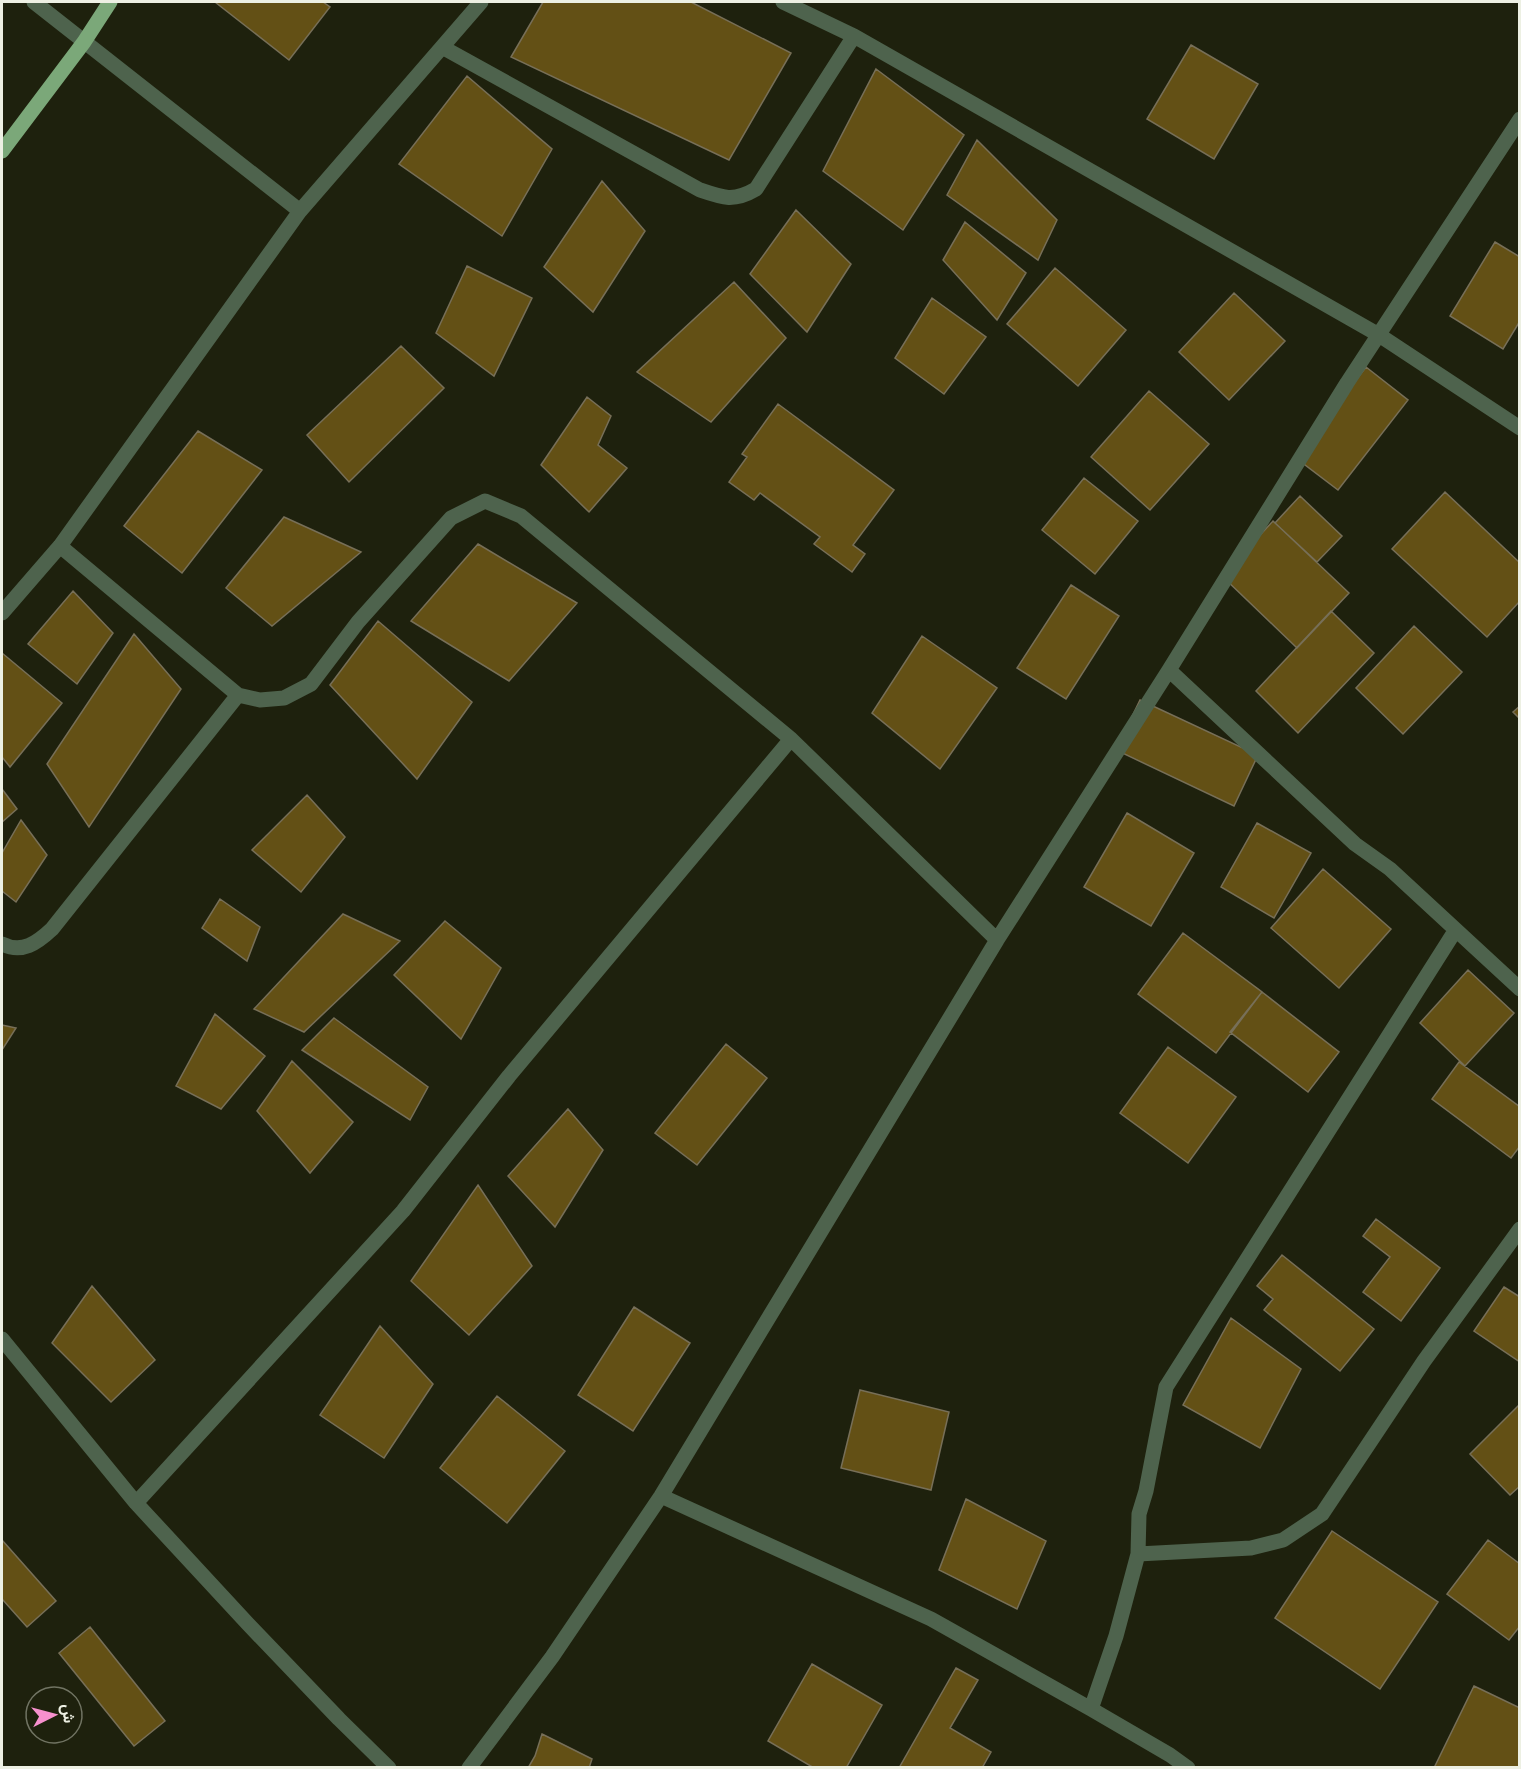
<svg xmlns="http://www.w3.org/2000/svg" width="1521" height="1769" font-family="Poppins,Vazirmatn,sans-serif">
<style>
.building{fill:#635015;stroke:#776f58;stroke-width:1.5}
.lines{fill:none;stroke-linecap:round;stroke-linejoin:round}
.minor{stroke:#4e634d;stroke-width:15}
.major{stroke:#7ba879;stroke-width:15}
</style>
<rect width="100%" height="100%" fill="#1e210d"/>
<path class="building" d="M215,2h108l7,5 -41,53z
M543,2h148l100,51 -62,107 -218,-103z
M1191,45l67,39 -44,75 -67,-40z
M876,69l88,66 -61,95 -80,-59z
M467,76l85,73 -50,87 -103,-72z
M977,140l80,80 -19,40 -91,-65z
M602,181l43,50 -52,81 -49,-45z
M796,210l55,54 -44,68 -57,-58z
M965,222l61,51 -29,47 -54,-60z
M1495,242l25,15v64l-17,28 -53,-33z
M467,266l65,32 -38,78 -58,-43z
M1055,268l71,62 -48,56 -71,-62z
M734,282l52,56 -75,84 -74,-50z
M1234,293l51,48 -56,59 -50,-48z
M932,298l54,39 -42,57 -49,-36z
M401,346l43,42 -95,94 -42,-47z
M1366,367l42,33 -70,90 -42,-32z
M1149,391l60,53 -59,66 -59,-53z
M587,397l24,19 -13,29 29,23 -38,44 -48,-47z
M778,404l116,86 -41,55 12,9 -13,18 -38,-28 6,-7 -60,-44 -6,7 -25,-18 18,-25 -5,-3z
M198,431l64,39 -80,103 -58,-47z
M1084,478l54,43 -43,53 -53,-44z
M1445,492l75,71v38l-33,36 -95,-88z
M1300,496l42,40 -25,26 -42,-39z
M284,517l77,35 -89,74 -46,-38z
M1273,521l76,72 -52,55 -75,-72z
M478,544l99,59 -68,78 -98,-60z
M1071,585l48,31 -53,83 -49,-31z
M73,591l40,42 -36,51 -49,-40z
M1331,611l43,42 -76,80 -42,-42z
M378,621l94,81 -55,77 -87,-94z
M1414,626l48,46 -59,62 -47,-46z
M134,634l47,55 -92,138 -42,-63z
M922,636l75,52 -57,81 -68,-56z
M2,653l60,50 -52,64 -8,-10z
M1140,700l118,55 -24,51 -118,-56z
M1520,706v13l-7,-7z
M2,789l15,20 -15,13z
M307,795l38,42 -44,55 -49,-42z
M1127,813l67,40 -43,73 -67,-39z
M21,820l26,35 -31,47 -14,-11v-38z
M1257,823l54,30 -37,65 -53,-31z
M1323,869l68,60 -52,59 -68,-60z
M220,899l40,28 -13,34 -45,-33z
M343,914l57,27 -96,91 -50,-23z
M445,921l56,47 -40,71 -67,-64z
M1183,933l79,59 -46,61 -78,-59z
M1468,970l46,43 -49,53 -45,-43z
M1262,992l77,60 -31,40 -78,-60z
M215,1014l50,42 -44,53 -45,-23z
M334,1018l94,69 -18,33 -108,-70z
M2,1025l14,3 -14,22z
M726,1044l41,34 -70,87 -42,-32z
M1168,1047l68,50 -48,66 -68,-50z
M292,1061l61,61 -43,51 -53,-62z
M1459,1062l61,45v39l-9,12 -79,-59z
M568,1109l35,41 -48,77 -47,-51z
M478,1185l54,81 -63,69 -58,-54z
M1376,1219l64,49 -39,53 -38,-29 27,-35 -27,-21z
M1282,1255l92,74 -34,42 -76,-61 9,-11 -16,-13z
M92,1286l63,74 -44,42 -59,-59z
M1504,1287l16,10v65l-46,-31z
M634,1307l56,36 -57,88 -55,-36z
M1231,1318l70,51 -41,79 -77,-43z
M380,1326l53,58 -49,74 -64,-43z
M860,1390l89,22 -18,78 -90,-22z
M497,1396l68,55 -58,72 -67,-55z
M1520,1404v82l-10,9 -40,-41z
M966,1499l80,42 -29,68 -78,-39z
M1332,1531l106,71 -58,87 -105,-71z
M2,1540l54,61 -29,26 -25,-28z
M1488,1540l32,24v62l-11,14 -62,-46z
M90,1627l75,94 -31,25 -75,-93z
M812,1664l70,41 -36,63h-32l-46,-27z
M956,1668l22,12 -28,48 41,24 -9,16h-83z
M1474,1686l46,22v60h-86z
M542,1734l50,25 -3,9h-61l7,-12z"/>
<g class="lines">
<path class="minor" d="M34,2l266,209
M783,2l71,34 525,299 141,93
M442,47l258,143c23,8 34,12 56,-1l98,-153
M60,546l178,149 22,5 24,-2 27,-14 47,-62 93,-104 34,-17 36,15 270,223 206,201
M2,613l58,-67 240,-335 181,-209
M1169,670l186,174 35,25 130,120
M2,944c20,10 35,-1 50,-15l186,-234
M2,1339l134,164 112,121 91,95 50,49
M661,1496l270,123 160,90 79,46 18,13
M136,1503l267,-292 106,-135 282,-337
M1138,1554l113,-6 32,-8 39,-26 102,-153 96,-132
M1091,1709l25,-73 22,-82 1,-40 7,-23 20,-104 289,-456
M469,1768l83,-111 109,-161 336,-556 172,-270 178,-287 173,-264"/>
<path class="major" d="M2,151l82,-109 26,-40"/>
</g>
<rect width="1521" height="1769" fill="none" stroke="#edf0e3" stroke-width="6"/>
<g transform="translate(54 1715) rotate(84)"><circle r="28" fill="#1e210d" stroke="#717463" stroke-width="1.5"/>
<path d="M0-4.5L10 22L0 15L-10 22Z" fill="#f790ce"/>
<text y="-9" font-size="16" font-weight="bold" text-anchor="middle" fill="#edf0e3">ش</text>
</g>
</svg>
